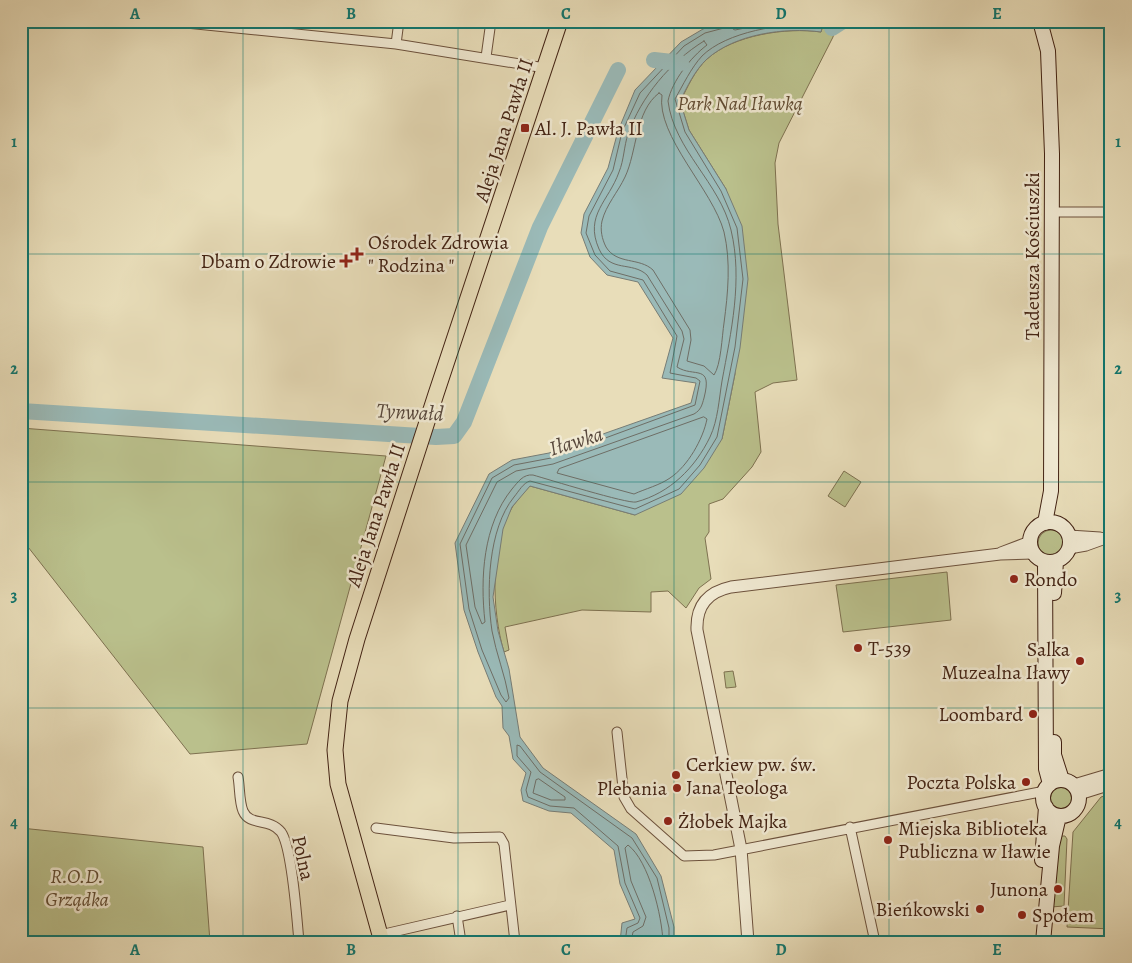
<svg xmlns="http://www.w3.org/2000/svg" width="1132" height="963" font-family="Alegreya,serif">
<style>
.green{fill:#bac08c;stroke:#7e7150}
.water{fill:#9abab8;stroke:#777d76}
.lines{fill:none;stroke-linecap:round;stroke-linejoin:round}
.shore{stroke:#6e6e66;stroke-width:1}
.river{stroke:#9abab8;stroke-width:16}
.minor-casing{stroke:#6c513c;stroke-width:11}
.tertiary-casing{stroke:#6c513c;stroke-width:13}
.secondary-casing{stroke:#422213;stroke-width:16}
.primary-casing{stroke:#422213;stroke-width:17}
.minor{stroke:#f0e9d2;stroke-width:9}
.tertiary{stroke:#f0e9d2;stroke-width:11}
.secondary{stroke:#f0e9d2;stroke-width:14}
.primary{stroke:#e8ddb9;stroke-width:15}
.grid{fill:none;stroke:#0f766e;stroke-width:1;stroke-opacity:0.55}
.poi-dot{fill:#8f2418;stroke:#f0e9d2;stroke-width:2}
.labels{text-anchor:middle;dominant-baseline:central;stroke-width:5;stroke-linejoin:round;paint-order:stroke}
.park-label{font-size:20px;font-style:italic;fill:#604a31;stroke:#f0e9d2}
.poi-label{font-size:20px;fill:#422213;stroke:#f0e9d2;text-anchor:start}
.street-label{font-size:20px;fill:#422213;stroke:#f0e9d2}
.water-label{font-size:21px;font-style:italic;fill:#58483c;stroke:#f0e9d2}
.neatline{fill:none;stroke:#0f766e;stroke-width:2}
.grid-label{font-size:16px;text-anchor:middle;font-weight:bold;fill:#0f766e}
</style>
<rect width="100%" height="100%" fill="#e8ddb9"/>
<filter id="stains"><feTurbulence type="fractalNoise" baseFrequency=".004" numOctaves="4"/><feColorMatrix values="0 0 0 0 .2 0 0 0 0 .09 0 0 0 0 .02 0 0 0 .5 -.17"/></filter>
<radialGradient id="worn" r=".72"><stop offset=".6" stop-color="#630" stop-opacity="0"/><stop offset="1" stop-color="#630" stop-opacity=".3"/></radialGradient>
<path class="green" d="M824,21h13l-4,16 -54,106 -4,20 3,61 19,156 -24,3 -18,9 6,60 -9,15 -29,32 -14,5v28l-4,6 6,41 -12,9 -13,20 -18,-17 -17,1v20l-69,-2 -77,17 4,23 -5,2c-12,-40 -15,-109 9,-146 5,-7 11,-14 17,-20l105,29 87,-76 13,-65 -9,-185 -37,-59 -9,-28c7,-14 15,-32 27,-43 26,-24 80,-32 114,-27z
M21,428l365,28 -79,288 -117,10 -169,-216z
M844,471l17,11 -16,25 -17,-11z
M1038 543a13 13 0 1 1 26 0a13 13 0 1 1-26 0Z
M947,572l4,48 -108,12 -7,-47z
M733,671l3,16 -10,1 -2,-16z
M1049 799a12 12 0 1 1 24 0a12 12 0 1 1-24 0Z
M1111,794v135l-44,-2 6,-95 28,-35z
M21,828l182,19 7,95h-189z
M1057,836h8l2,3 -3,67 -13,1z"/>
<path class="water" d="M727,21h97l-3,11c-36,-5 -86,2 -114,27 -12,11 -20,28 -27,42l9,29 37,59 16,37 6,53 -8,69 -18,91 -18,29 -23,26 -46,21 -105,-29 -18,21 -9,22 -10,68 5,34 11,38 11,68 23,31 93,66 25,42 13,51v15h-54l2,-19 13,-4 -15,-35 -6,-34 -43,-37 -22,-2 -26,-10 -2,-11 5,-17 -13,-14 -4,-23 -6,-8 -1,-22 -6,-9 -18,-45 -14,-42 -9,-67 34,-69 23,-14 37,-7 142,-50 5,-20 -34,-5 11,-40 -35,-56 -31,-7 -17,-18 -9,-24 3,-19 24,-46 10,-37 17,-41 46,-48 22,-13z"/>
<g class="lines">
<path class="shore" d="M727,21l-3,7 -19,5 -21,13 -44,47 -18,39 -9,38 -24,46 -3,17 9,22 15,16 33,9 34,56 -7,37 26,5 4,3 -5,24 -144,53 -37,7 -22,13 -32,66 9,65 13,41 19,45 5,7 3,-4c-4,-23 -13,-45 -17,-67 -6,-40 -4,-102 22,-134 5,-6 9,-14 16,-16l105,28 44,-20 21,-24 17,-28 18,-90 8,-68 -6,-51 -16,-37 -36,-59 -10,-33c8,-14 16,-31 27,-43 24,-24 81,-34 114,-30l3,-5
M734,21l-1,8 2,1 45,-9
M704,41l3,4c-16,12 -35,36 -39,56 6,49 52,82 63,129 12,50 0,102 -9,151 -3,18 -4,39 -12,56 -15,31 -40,56 -74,65 -8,2 -89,-23 -103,-27 -10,-1 -15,7 -21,14 -29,36 -32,89 -27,133l-3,2 -7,-17 -9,-62 31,-63 19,-11 37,-7 141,-50c7,-4 8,-9 10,-16 9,-35 -10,-20 -27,-31l7,-28 -2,-8 -35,-56c-15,-14 -37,-2 -48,-26 -15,-34 10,-48 20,-77 5,-12 5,-26 9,-38 13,-37 42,-72 76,-93z
M659,93l3,2c-6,41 51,95 62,137 7,30 4,61 0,91 -2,13 -3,42 -10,52l-10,-9 -17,-5 4,-21 -1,-10 -37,-60c-14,-13 -36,-5 -47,-23 -4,-8 -6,-17 -4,-26 4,-16 16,-29 23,-44 12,-25 10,-66 34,-84z
M704,417l3,2c-4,20 -19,47 -37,59 -10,7 -25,11 -36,16l-77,-21 2,-4z
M539,779l26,18v3h-14l-18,-7 3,-13z
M625,942l2,-14 11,-5 2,-5 -15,-35 -7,-37 -44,-38 -24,-2 -22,-9 -2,-7 5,-18 -14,-16v-11l3,1 20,26 92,66 25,40 12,50v14
M631,942l2,-10 10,-6 3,-9 -15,-36 -6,-33 3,-3c21,16 34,71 35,97"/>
<path class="river" d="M832,28l11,-7
M654,60l27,3
M21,411l415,26 18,-1 10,-14 76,-195 78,-157"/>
<defs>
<path id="minor" d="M166,21l230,23 149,24
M396,44l3,-23
M486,57l5,-36
M1052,212h59
M617,732l7,65 7,12 53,47 30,-1 331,-64
M238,777c2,11 1,24 5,34 7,16 26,6 38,21 11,15 16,88 18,110
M850,827l25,115
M376,828l78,10 46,-1 4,7 11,98
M457,916l4,26
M380,935l130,-30"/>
<path id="tertiary" d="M1069,536l31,2
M1069,548l17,-3 25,-9
M1001,553l29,-11
M1074,785l37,-11
M1079,794l32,-10
M748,942l-7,-93 -44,-219c-1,-25 11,-38 34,-43l269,-33 33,-1"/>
<path id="secondary" d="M1040,21l8,30 4,103 -1,337 -6,32
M1030 542a20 20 0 1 1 40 0a20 20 0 1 1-40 0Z
M1045,562l1,207 4,15
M1054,593l2,-32
M1054,742v13l8,25
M1043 798a18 18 0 1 1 36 0a18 18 0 1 1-36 0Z
M1042,860l4,-53
M1043,942l9,-96 7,-30"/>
<path id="primary" d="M382,942l-44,-158 -3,-34 5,-49 17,-62 79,-245 124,-373"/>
</defs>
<use href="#minor" class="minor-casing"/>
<use href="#tertiary" class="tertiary-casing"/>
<use href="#secondary" class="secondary-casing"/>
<use href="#primary" class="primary-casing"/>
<use href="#minor" class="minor"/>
<use href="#tertiary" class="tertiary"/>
<use href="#secondary" class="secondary"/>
<use href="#primary" class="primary"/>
</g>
<path class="grid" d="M243,21v921M458,21v921M674,21v921M889,21v921M21,254h1090M21,482h1090M21,708h1090"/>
<g class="poi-dot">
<rect x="520" y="123" width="10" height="10" rx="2.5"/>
<path d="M354.5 246.5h5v5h5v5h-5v5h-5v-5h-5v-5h5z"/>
<path d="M343.5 253.5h5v5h5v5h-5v5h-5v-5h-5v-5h5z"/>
<circle cx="1014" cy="579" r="5"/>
<circle cx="858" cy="648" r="5"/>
<circle cx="1080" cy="661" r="5"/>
<circle cx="1033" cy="714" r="5"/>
<circle cx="676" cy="775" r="5"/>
<circle cx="1026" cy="782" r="5"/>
<circle cx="677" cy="788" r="5"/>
<circle cx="668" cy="821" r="5"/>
<circle cx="888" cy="840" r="5"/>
<circle cx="1058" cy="889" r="5"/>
<circle cx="980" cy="909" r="5"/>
<circle cx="1022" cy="915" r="5"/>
</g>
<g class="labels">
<g class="park-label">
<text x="740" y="103">Park Nad Iławką</text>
<text x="77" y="876">R.O.D.<tspan x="77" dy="23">Grządka</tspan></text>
</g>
<g class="poi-label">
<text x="535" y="128">Al. J. Pawła II</text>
<text x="368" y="242">Ośrodek Zdrowia<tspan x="368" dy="23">" Rodzina "</tspan></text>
<text x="336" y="261" text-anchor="end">Dbam o Zdrowie</text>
<text x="1024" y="579">Rondo</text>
<text x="868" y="648">T-539</text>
<text x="1070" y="649" text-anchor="end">Salka<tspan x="1070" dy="23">Muzealna Iławy</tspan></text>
<text x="1023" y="714" text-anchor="end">Loombard</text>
<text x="686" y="764">Cerkiew pw. św.<tspan x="686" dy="23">Jana Teologa</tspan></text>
<text x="1016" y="782" text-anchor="end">Poczta Polska</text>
<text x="667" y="788" text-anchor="end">Plebania</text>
<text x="678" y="821">Żłobek Majka</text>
<text x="898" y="828">Miejska Biblioteka<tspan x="898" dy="23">Publiczna w Iławie</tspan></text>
<text x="1048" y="889" text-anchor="end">Junona</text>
<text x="970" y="909" text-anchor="end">Bieńkowski</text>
<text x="1032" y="915">Społem</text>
</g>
<g class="street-label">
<text transform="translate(504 130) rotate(-72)">Aleja Jana Pawła II</text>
<text transform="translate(1032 256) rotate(-90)">Tadeusza Kościuszki</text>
<text transform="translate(376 515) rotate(-72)">Aleja Jana Pawła II</text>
<text transform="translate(303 858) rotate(78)">Polna</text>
</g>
<g class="water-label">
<text transform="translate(410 412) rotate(3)">Tynwałd</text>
<text transform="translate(576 441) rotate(-17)">Iławka</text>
</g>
</g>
<rect width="1132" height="963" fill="none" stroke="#e8ddb9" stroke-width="55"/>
<rect x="28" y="28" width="1076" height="908" class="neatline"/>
<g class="grid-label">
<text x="135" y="19">A</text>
<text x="351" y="19">B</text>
<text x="566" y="19">C</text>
<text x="781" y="19">D</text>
<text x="997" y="19">E</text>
<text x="14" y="147">1</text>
<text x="1118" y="147">1</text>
<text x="14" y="374">2</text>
<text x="1118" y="374">2</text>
<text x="14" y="601">3</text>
<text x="1118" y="601">3</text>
<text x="14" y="828">4</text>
<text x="1118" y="828">4</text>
<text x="135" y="955">A</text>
<text x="351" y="955">B</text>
<text x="566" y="955">C</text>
<text x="781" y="955">D</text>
<text x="997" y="955">E</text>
</g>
<rect width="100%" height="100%" filter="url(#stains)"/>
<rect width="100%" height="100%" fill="url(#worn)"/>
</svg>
